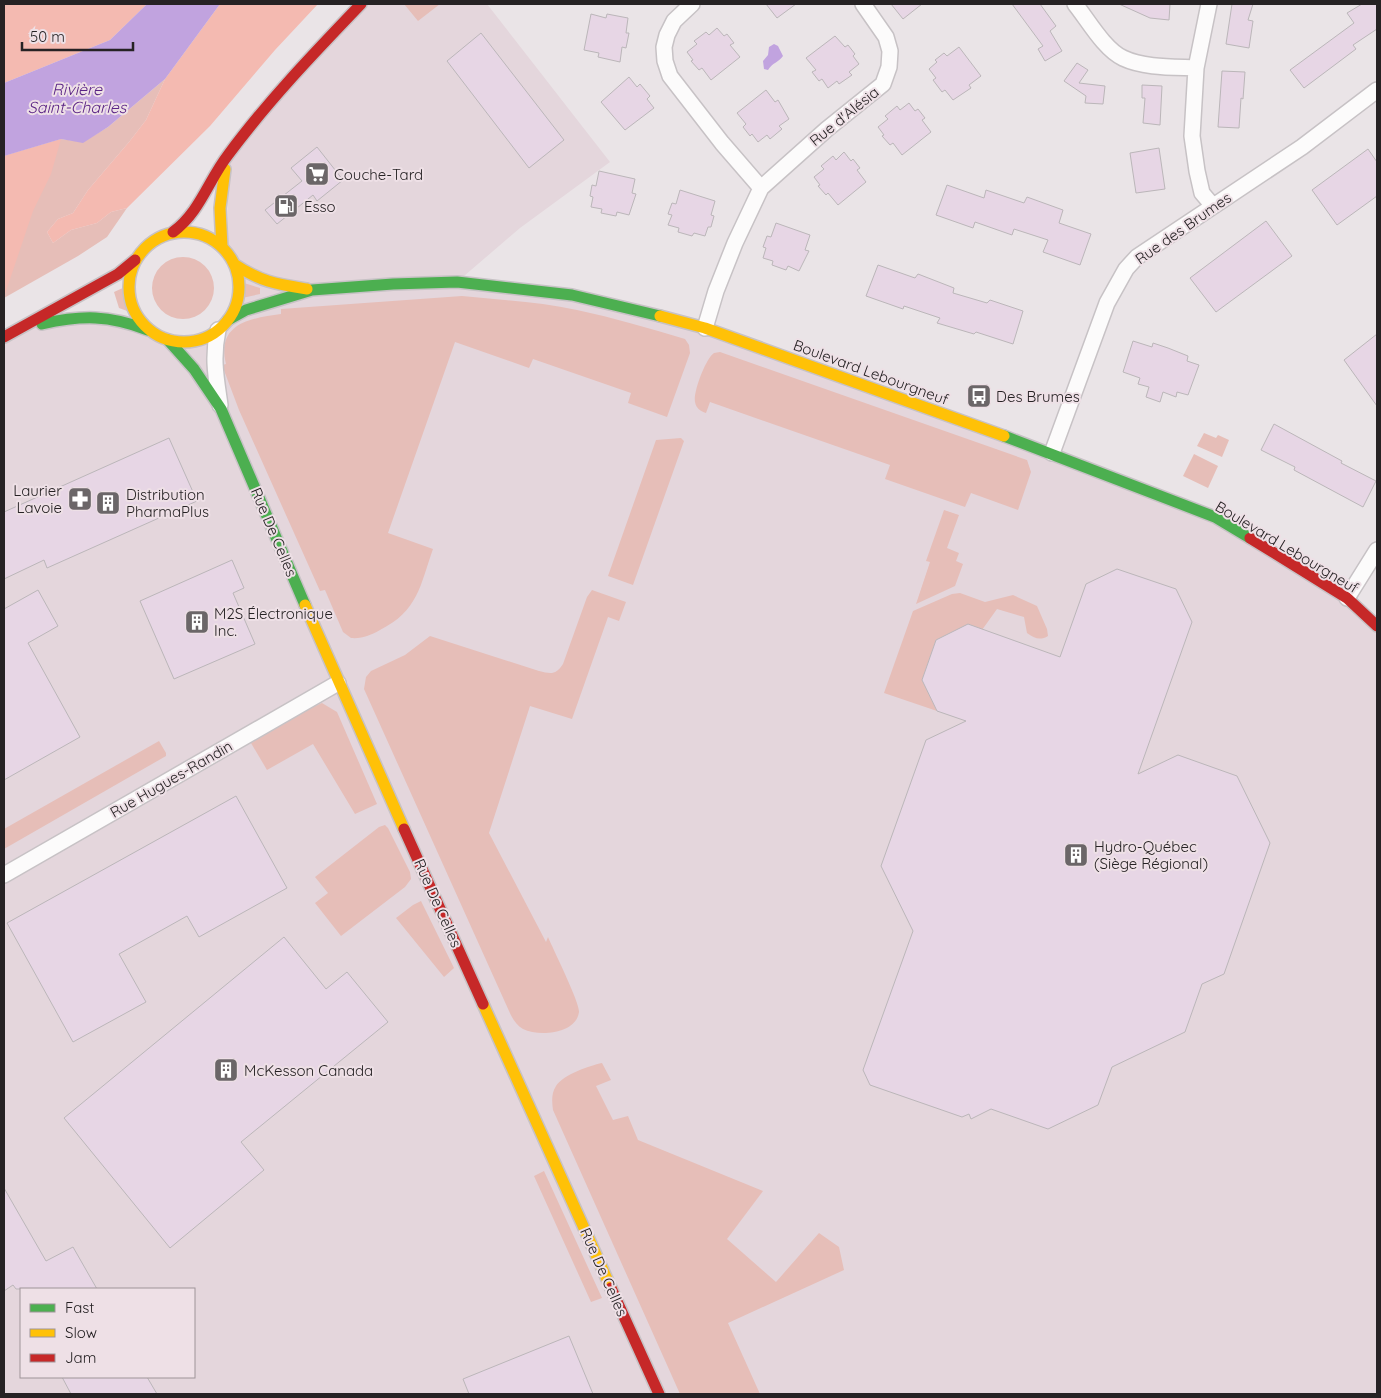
<svg xmlns="http://www.w3.org/2000/svg" width="1381" height="1398" font-family="Quicksand,sans-serif">
<style>
.built{fill:#e4d6dc;fill-rule:evenodd}
.green{fill:#e6beb8}
.forest{fill:#f4bab1}
.water{fill:#c1a3df}
.building{fill:#e7d6e5;stroke:#bbb6b9}
.lines{fill:none;stroke-linecap:round;stroke-linejoin:round}
.street-casing{stroke:#c7c2c5;stroke-width:18}
.fast-casing{stroke:#c7c2c5;stroke-width:14}
.slow-casing{stroke:#c7c2c5;stroke-width:14}
.jam-casing{stroke:#c7c2c5;stroke-width:14}
.street{stroke:#fcfbfb;stroke-width:15}
.fast{stroke:#4caf50;stroke-width:11}
.slow{stroke:#ffc107;stroke-width:11}
.jam{stroke:#c62828;stroke-width:11}
.labels{text-anchor:middle;dominant-baseline:central;stroke-width:4;stroke-linejoin:round;paint-order:stroke}
.street-label{font-size:15px;fill:#262224;stroke:#eee0e6}
.poi-label{font-size:15px;fill:#262224;stroke:#eee0e6;text-anchor:start}
.water-label{font-size:16px;font-style:italic;fill:#592284;stroke:#eee0e6}
</style>
<rect width="100%" height="100%" fill="#eae4e7"/>
<path class="built" d="M361,4h126l123,158 -90,66 -63,54 173,26 585,209 162,109v768h-1373v-1057l67,-20 77,13 13,7 19,5 19,-2 19,-10 16,-21 5,-23 -1,-9 -10,-24 -1,-97zM21,1289h173v88h-173z"/>
<path class="green" d="M404,4h36l-22,17z
M165,79l-19,41 -17,22 -41,48 -15,23 -15,6 -11,13 6,11 18,-13 26,-7 14,-11 16,-4 -20,29 -29,19 -74,42v-142l57,-17 22,3 25,-15z
M152 288a31 31 0 1 1 62 0a31 31 0 1 1-62 0Z
M244,283l16,5v6l-18,4z
M125,287l5,25 -11,-4 -5,-16z
M462,296c39,4 78,6 115,14 37,8 72,18 108,29l4,6 1,8 -23,64 -39,-14 3,-10 -98,-34 -4,9 -74,-26 -67,191 45,16c-13,37 -15,62 -53,81 -9,5 -18,9 -29,8l-8,-6 -18,-42 -5,1 -81,-181 -17,-45 4,-1c-10,-40 24,-46 55,-50v-5z
M720,352l307,108 4,12 -13,38 -47,-17 -6,14 -80,-28 5,-14 -180,-63 -4,11c-6,-2 -10,-5 -11,-11 -2,-10 11,-44 19,-49z
M1204,433l12,5 2,-3 11,5 -7,17 -25,-11z
M681,438l3,3 -51,144 -25,-9 48,-136z
M1194,454l24,12 -10,22 -25,-12z
M944,510l15,5 -12,33 12,5 -3,8 7,3 -8,22 -39,18 14,-42 -4,-1z
M592,590l34,12 -7,19 -11,-4 -36,102 -42,-13 -41,127 57,109 2,-5c5,12 32,66 31,75 -3,22 -40,25 -56,17 -7,-4 -11,-11 -14,-18l-145,-322 2,-12 5,-6 34,-16 25,-19 109,35c12,3 17,4 24,-7l24,-67z
M960,593l25,9 28,-7 24,11 10,23 1,7c-8,5 -14,2 -21,-3l-3,-16 -27,-8 -15,21 -15,-5 -31,15 -14,40 15,31 -53,-18 29,-82 39,-17z
M322,703l15,9 40,92 -22,10 -42,-70 -46,26 -16,-27 62,-36z
M159,741l7,12v3l-162,93v-20z
M385,825l3,3 22,44 1,7 -6,8 -64,49 -26,-33 13,-10 -13,-16 64,-50z
M421,901l33,67 -10,9 -48,-59 17,-13z
M602,1063l9,17 -15,6 17,34 15,-4 10,24 125,51 -36,48 49,43 43,-49 20,14 5,23 -116,53 32,71h-80l-127,-284c-1,-8 -2,-16 3,-24 8,-12 33,-20 46,-23z
M544,1171l58,127 -11,4 -57,-126z"/>
<path class="forest" d="M4,4h143l-37,36 -106,43z
M220,4h98l-43,46 -65,76 -83,82 -16,4 -14,11 -26,7 -18,13 -6,-11 11,-13 15,-6 15,-23 41,-48 17,-22 19,-41z
M61,139l-10,35 -18,37 -29,86v-141z"/>
<path class="water" d="M147,4h73l-55,75 -57,48 -25,16 -22,-4 -57,17v-73l106,-43z
M774,44l4,2 5,10c-4,6 -11,7 -15,14l-4,-1 -1,-8 5,-6 1,-8z"/>
<path class="building" d="M766,4h30l-19,14z
M891,4h31l-19,15z
M1012,4h28l16,22 -6,5 12,20 -17,10 -7,-12 5,-3z
M1119,4h51l-1,16 -19,-2z
M1232,4h21l-5,16 5,1 -4,27 -23,-4z
M1362,4h15v25l-24,16 3,4 -52,39 -14,-18 64,-47 -7,-10z
M591,14l15,4 1,-4 21,4 -2,15h3l-3,15 -4,-1 -2,15 -22,-5 1,-4 -15,-3z
M717,28l7,8 3,-2 7,9 -4,2 10,12 -29,23 -9,-12 -3,2 -8,-9 2,-1 -6,-8 10,-8 -3,-3 12,-9 3,3z
M481,33l83,107 -35,28 -82,-107z
M835,36l10,11 3,-2 7,9 -2,2 6,8 -10,8 3,3 -13,9 -2,-3 -9,7 -6,-9 -3,2 -7,-9 4,-2 -10,-12z
M959,47l22,29 -12,9 2,3 -18,12 -8,-10 -3,2 -9,-12 3,-2 -7,-9 8,-7 -2,-2 9,-7 3,3z
M1077,63l11,7 -9,13 26,3 -2,18 -18,-1 1,-7 -22,-15z
M1222,71l23,1 -2,27 -2,-1 -2,30 -21,-1z
M629,77l8,10 3,-3 10,12 -3,3 7,9 -29,22 -24,-28z
M1142,85l20,1 -2,39 -17,-2 2,-25h-3z
M766,90l9,12 3,-2 11,19 -10,7 3,3 -12,10 -3,-4 -9,7 -6,-8 -2,2 -7,-9 3,-3 -9,-11z
M909,103l6,8 3,-2 7,9 -3,2 9,12 -29,23 -9,-12 -3,2 -8,-9 2,-1 -6,-8 10,-8 -3,-3 12,-10 3,4z
M317,147l26,33 -26,21 -4,-6 -36,29 -12,-14 37,-29 -11,-13z
M1159,148l6,41 -29,4 -6,-40z
M1368,149l9,13v34l-40,29 -25,-35z
M844,152l7,9 2,-2 7,9 -3,2 9,12 -28,23 -10,-12 -2,2 -8,-9 2,-1 -6,-8 10,-8 -3,-3 12,-10 3,4z
M599,171l36,8 -3,14 4,1 -7,21 -12,-3 -1,4 -15,-3 1,-4 -11,-2 2,-10 -3,-1 2,-11 4,1z
M947,185l37,13 2,-8 38,13 3,-6 36,13 -4,13 32,11 -11,31 -37,-13 5,-12 -34,-11 -2,6 -37,-13 -2,6 -37,-13z
M680,190l35,11 -4,14 3,1 -3,11h-3l-3,9 -11,-3 -2,3 -14,-4 1,-4 -11,-3 4,-10 -4,-1 4,-11 4,1z
M1266,221l26,35 -76,56 -26,-34z
M776,223l34,12 -5,15 4,1 -10,20 -11,-5 -2,4 -14,-5 1,-4 -10,-3 3,-10 -3,-1 4,-11 4,1z
M878,265l37,13 3,-4 36,14 -1,5 34,10 3,-3 33,11 -10,33 -37,-12 -2,2 -37,-11 3,-5 -36,-12 -1,3 -37,-13z
M1377,334v72l-33,-46z
M1133,341l19,6 1,-4 15,5 20,8 -1,5 12,4 -11,30 -11,-3 -1,5 -13,-5 -3,10 -14,-5 3,-10 -11,-3 2,-6 -17,-6z
M1274,424l68,37 -1,2 35,18 -13,26 -69,-37 1,-3 -34,-17z
M169,438l28,63 -150,67 -3,-8 -40,19v-67z
M232,560l12,28 -11,5 22,51 -81,35 -34,-78z
M1117,569l59,20 16,33 -54,152 40,-19 59,21 33,67 -46,131 -22,10 -17,48 -73,35 -14,38 -50,24 -57,-20 -20,10 -2,-5 -7,3 -92,-32 -7,-15 50,-139 -32,-65 45,-126 40,-19 -29,-10 -15,-31 14,-40 32,-16 92,33 26,-73z
M38,590l20,36 -30,17 52,94 -76,43v-171z
M236,796l51,92 -88,49 -12,-21 -68,38 27,48 -73,40 -66,-119z
M284,937l42,52 21,-17 41,50 -147,120 23,28 -94,78 -106,-130z
M4,1188l42,73 27,-14 24,42h-81l-3,-4 -9,6z
M569,1336l24,58h-124l-6,-15z
M62,1377h85l10,17h-86z"/>
<g class="lines">
<defs>
<path id="street" d="M692,4l-18,17 -7,14 -3,12 1,14 5,15 52,67 39,45
M1075,4c13,16 29,45 48,54 21,10 50,9 73,10
M1209,4l-13,64 -4,68 5,35 5,22 11,13
M705,328l11,-37 19,-48 26,-55 66,-59 56,-45 6,-17 1,-16 -4,-14 -23,-33
M218,330c-6,28 -2,47 2,75
M1052,453l55,-150 19,-34 11,-12 165,-110 75,-57
M1347,598l30,-48
M4,875l334,-192"/>
<path id="fast" d="M228,320l18,-10 66,-20 81,-6 64,-2 115,13 88,21
M42,324c40,-9 67,-9 106,6
M168,340l26,29 27,40 84,196
M1004,436l211,81 35,21"/>
<path id="slow" d="M129 287a55 55 0 1 1 110 0a55 55 0 1 1-110 0Z
M222,247l-2,-39 5,-39
M234,264c27,18 42,20 73,25
M660,316l45,12 299,108
M305,605l99,224
M483,1004l128,284"/>
<path id="jam" d="M173,232c27,-20 35,-51 55,-77 40,-54 86,-102 133,-151
M4,337l114,-63 17,-14
M1250,538l97,60 30,28
M404,829l79,175
M611,1288l48,106"/>
</defs>
<use href="#street" class="street-casing"/>
<use href="#fast" class="fast-casing"/>
<use href="#slow" class="slow-casing"/>
<use href="#jam" class="jam-casing"/>
<use href="#street" class="street"/>
<use href="#fast" class="fast"/>
<use href="#slow" class="slow"/>
<use href="#jam" class="jam"/>
</g>
<defs>
<symbol id="supermarket-square" viewBox="-11 -11 22 22"><rect x="-9" y="-9" width="18" height="18" rx="4" fill="#6b6668" stroke="#eee0e6"/><path d="M-6-5.5h2.5l.6 2H6L4.5 2H-2.5L-4.4-4H-6ZM-1.5 3.2a1.3 1.3 0 1 0 .1 0ZM3 3.2a1.3 1.3 0 1 0 .1 0Z" fill="#fff"/></symbol>
<symbol id="fuel-square" viewBox="-11 -11 22 22"><rect x="-9" y="-9" width="18" height="18" rx="4" fill="#6b6668" stroke="#eee0e6"/><path d="M-5.5-6h7V0h2V4h1.3V-2.5L3-4.5l.8-.8L6-3V5H2.5V1h-1V6h-7ZM-4.2-4.7v3.2H.2V-4.7Z" fill="#fff"/></symbol>
<symbol id="bus-square" viewBox="-11 -11 22 22"><rect x="-9" y="-9" width="18" height="18" rx="4" fill="#6b6668" stroke="#eee0e6"/><path d="M-5-6H5V4H4V6H2V4H-2V6H-4V4H-5ZM-3.5-4V0h7V-4ZM-3.5 1.2v1.5H-2V1.2ZM2 1.2v1.5H3.5V1.2Z" fill="#fff"/></symbol>
<symbol id="pharmacy-square" viewBox="-11 -11 22 22"><rect x="-9" y="-9" width="18" height="18" rx="4" fill="#6b6668" stroke="#eee0e6"/><path d="M-2-6h4v4h4v4h-4v4h-4v-4h-4v-4h4Z" fill="#fff"/></symbol>
<symbol id="building-square" viewBox="-11 -11 22 22"><rect x="-9" y="-9" width="18" height="18" rx="4" fill="#6b6668" stroke="#eee0e6"/><path d="M-4-6H4V6H1V3H-1V6H-4ZM-2.5-4.3h1.7v1.8h-1.7ZM.8-4.3h1.7v1.8H.8ZM-2.5-1h1.7V.8h-1.7ZM.8-1h1.7V.8H.8Z" fill="#fff"/></symbol>
</defs>
<g fill-rule="evenodd">
<use href="#supermarket-square" x="303" y="160" width="28" height="28"/>
<use href="#fuel-square" x="272" y="192" width="28" height="28"/>
<use href="#bus-square" x="965" y="382" width="28" height="28"/>
<use href="#pharmacy-square" x="66" y="485" width="28" height="28"/>
<use href="#building-square" x="94" y="489" width="28" height="28"/>
<use href="#building-square" x="183" y="608" width="28" height="28"/>
<use href="#building-square" x="1062" y="841" width="28" height="28"/>
<use href="#building-square" x="212" y="1056" width="28" height="28"/>
</g>
<g class="labels">
<g class="street-label">
<text transform="translate(844 116) rotate(-39)">Rue d'Alésia</text>
<text transform="translate(1183 228) rotate(-35)">Rue des Brumes</text>
<text transform="translate(871 372) rotate(20)">Boulevard Lebourgneuf</text>
<text transform="translate(274 532) rotate(67)">Rue De Celles</text>
<text transform="translate(1287 547) rotate(31)">Boulevard Lebourgneuf</text>
<text transform="translate(171 779) rotate(-30)">Rue Hugues-Randin</text>
<text transform="translate(438 903) rotate(66)">Rue De Celles</text>
<text transform="translate(604 1272) rotate(66)">Rue De Celles</text>
</g>
<g class="poi-label">
<text x="334" y="174">Couche-Tard</text>
<text x="304" y="206">Esso</text>
<text x="996" y="396">Des Brumes</text>
<text x="62" y="490" text-anchor="end">Laurier<tspan x="62" dy="17">Lavoie</tspan></text>
<text x="126" y="494">Distribution<tspan x="126" dy="17">PharmaPlus</tspan></text>
<text x="214" y="613">M2S Électronique<tspan x="214" dy="17">Inc.</tspan></text>
<text x="1094" y="846">Hydro-Québec<tspan x="1094" dy="17">(Siège Régional)</tspan></text>
<text x="244" y="1070">McKesson Canada</text>
</g>
<g class="water-label">
<text x="77" y="89">Rivière<tspan x="77" dy="18">Saint-Charles</tspan></text>
</g>
</g>
<rect width="1381" height="1398" fill="none" stroke="#262224" stroke-width="10"/>
<rect x="20" y="1288" width="175" height="90" fill="#eee0e6" stroke="#9e9498"/>
<rect x="30" y="1304" width="25" height="8" fill="#4caf50" stroke="#9e9498"/>
<text x="65" y="1313" font-size="15" fill="#262224">Fast</text>
<rect x="30" y="1329" width="25" height="8" fill="#ffc107" stroke="#9e9498"/>
<text x="65" y="1338" font-size="15" fill="#262224">Slow</text>
<rect x="30" y="1354" width="25" height="8" fill="#c62828" stroke="#9e9498"/>
<text x="65" y="1363" font-size="15" fill="#262224">Jam</text>
<path d="M22 42v8h111v-8" fill="none" stroke="#262224" stroke-width="2.5"/>
<text x="30" y="42" font-size="15" fill="#262224" stroke="#eee0e6" stroke-width="4" paint-order="stroke">50 m</text>
</svg>
